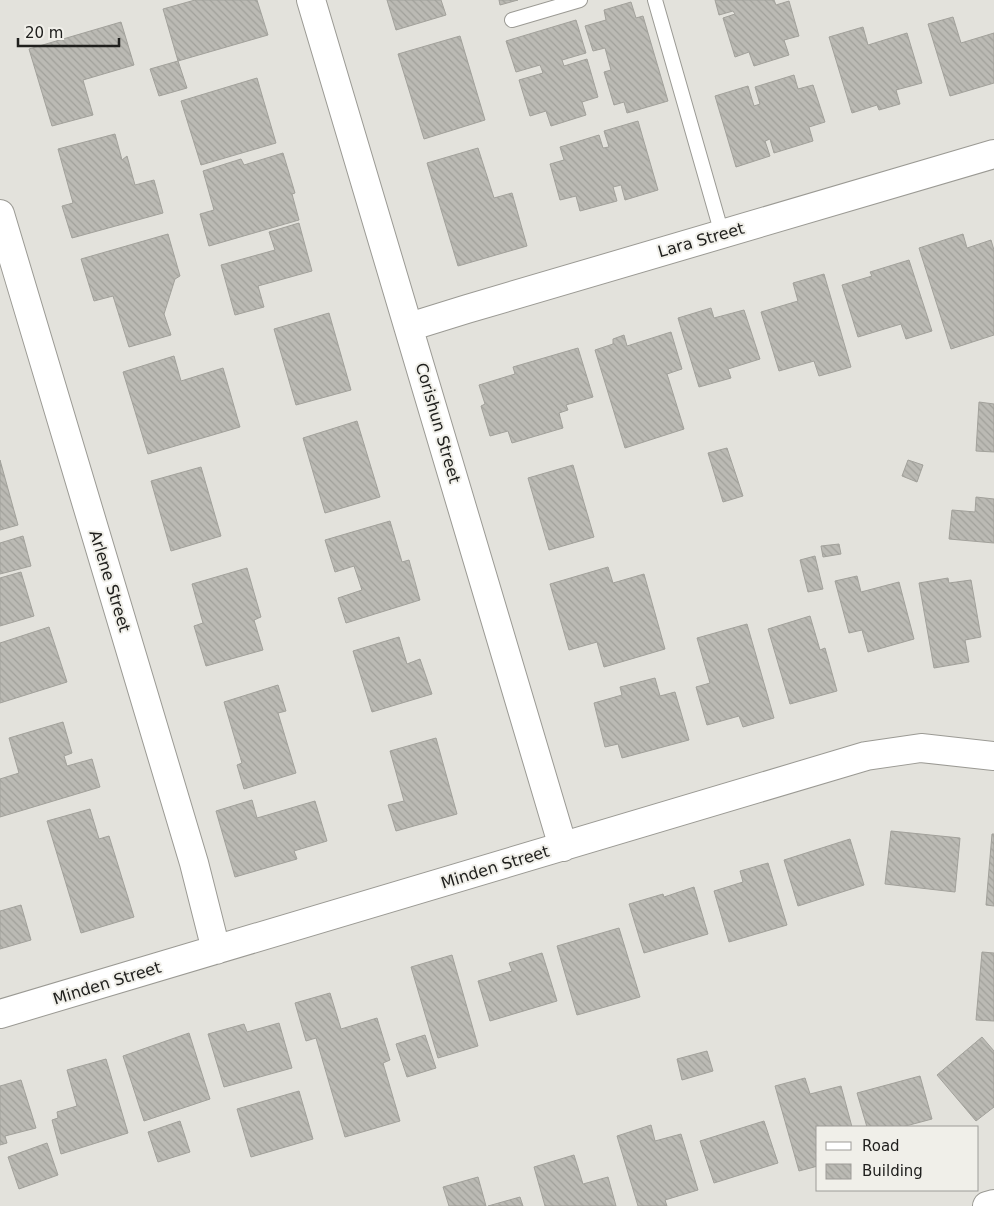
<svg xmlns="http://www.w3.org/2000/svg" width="994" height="1206" font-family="'DejaVu Sans',sans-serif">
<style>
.building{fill:url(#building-back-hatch);stroke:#a2a19b}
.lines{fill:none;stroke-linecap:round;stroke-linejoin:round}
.service-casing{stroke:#9b9a94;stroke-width:16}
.minor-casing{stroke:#9b9a94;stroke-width:30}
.service{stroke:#fff;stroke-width:14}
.minor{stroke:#fff;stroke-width:28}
.labels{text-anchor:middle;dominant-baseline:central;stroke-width:4;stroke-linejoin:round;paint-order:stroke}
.street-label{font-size:16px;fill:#20201e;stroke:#f0efe9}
</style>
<defs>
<pattern id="building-back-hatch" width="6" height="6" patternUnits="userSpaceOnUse" patternTransform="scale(1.25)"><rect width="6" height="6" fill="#bbbab4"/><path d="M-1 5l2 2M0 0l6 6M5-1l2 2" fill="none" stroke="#a0a09a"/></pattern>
</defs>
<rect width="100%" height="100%" fill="#e3e2dc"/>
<path class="building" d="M195,0h62l11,35 -90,26 -15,-52z
M387,0h54l5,15 -50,15z
M499,0h19l-18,5z
M715,0h59l2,5 13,-4 10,35 -15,4 5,15 -35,11 -5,-14 -14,5 -12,-39 12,-4 -2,-3 -14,4z
M631,2l5,16 7,-2 25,85 -41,12 -3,-11 -10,3 -10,-33 7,-2 -6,-22 -12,3 -8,-25 21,-6 -2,-10z
M953,17l8,26 33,-10v50l-44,13 -22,-72z
M576,20l10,33 -24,7 2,6 23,-7 11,38 -16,5 4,13 -35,11 -5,-15 -16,5 -11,-36 24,-7 -3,-8 -24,7 -10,-31z
M121,22l13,43 -51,15 10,35 -41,11 -23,-77z
M863,27l5,18 39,-12 15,50 -26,7 4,14 -21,6 -2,-5 -25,8 -23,-76z
M460,36l25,84 -61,19 -26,-85z
M178,61l9,27 -28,8 -9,-27z
M794,75l4,14 15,-4 12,37 -16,5 4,14 -39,12 -4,-14 -5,2 5,15 -34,11 -21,-71 33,-10 6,20 6,-2 -5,-17z
M257,78l19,65 -75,22 -20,-64z
M638,121l20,69 -33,10 -4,-15 -8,2 4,14 -37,10 -4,-15 -16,4 -10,-36 14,-4 -4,-13 39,-12 4,13 6,-1 -5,-16z
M115,134l7,26 5,-4 8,29 19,-5 9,33 -91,25 -10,-32 11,-3 -15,-54z
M478,148l16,50 18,-5 15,53 -69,20 -31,-103z
M283,153l12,40 -3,1 7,26 -90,26 -9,-32 14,-4 -11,-39 38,-12 3,6z
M299,223l13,48 -54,15 6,21 -29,8 -14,-50 54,-15 -6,-18z
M168,234l12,42 -5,3 -11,35 7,21 -42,12 -16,-51 -19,5 -13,-42z
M963,234l4,14 24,-8 3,10v85l-43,14 -32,-101z
M909,260l23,71 -26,8 -5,-15 -43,13 -16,-52 30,-9 -2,-4z
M824,274l27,93 -32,9 -5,-15 -35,10 -18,-59 37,-11 -5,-18z
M711,308l3,10 30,-8 16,49 -32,10 3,9 -32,9 -21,-69z
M329,313l22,77 -55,15 -22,-76z
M671,332l11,37 -15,5 17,55 -59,19 -30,-98 18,-6v-5l11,-4 3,11z
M578,348l15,49 -27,8 2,5 -9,3 4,15 -51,15 -4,-12 -18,5 -9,-30 4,-2 -6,-19 36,-11 -2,-7z
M174,356l7,25 42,-13 17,59 -92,27 -25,-82z
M979,402l15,2v48l-18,-1z
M357,421l23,76 -55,16 -22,-75z
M727,448l16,48 -20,6 -15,-49z
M0,460l18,65 -18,5z
M908,460l15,5 -6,17 -15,-6z
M573,465l21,72 -45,13 -21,-72z
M201,467l20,69 -50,15 -20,-70z
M976,497l18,2v44l-45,-4 3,-29 23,2z
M390,521l12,41 7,-2 11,40 -74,23 -8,-25 24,-8 -8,-24 -19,6 -10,-32z
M23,536l8,30 -31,8v-31z
M839,544l2,10 -18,3 -2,-11z
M815,556l8,33 -15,3 -8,-32z
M608,567l5,16 31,-9 21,75 -61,18 -7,-25 -28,8 -19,-66z
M247,568l14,49 -7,3 9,30 -57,16 -12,-40 9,-3 -11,-39z
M21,572l13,44 -34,10v-48z
M857,576l4,16 38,-10 15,57 -46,13 -6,-22 -13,3 -14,-52z
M948,578l1,5 22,-3 10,57 -16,3 4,22 -35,6 -15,-85z
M810,616l10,34 5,-2 12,43 -47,13 -22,-75z
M747,624l27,94 -31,9 -4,-11 -32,9 -11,-38 14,-4 -13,-45z
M49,627l18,55 -67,21v-60z
M399,637l8,27 13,-5 12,35 -60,18 -19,-61z
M655,678l5,18 15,-4 14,48 -67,18 -4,-14 -13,3 -11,-44 28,-8 -2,-8z
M278,685l8,26 -8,2 18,60 -52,16 -7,-24 5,-2 -18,-61z
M63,722l9,31 -8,3 3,10 25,-7 8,28 -100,30v-38l19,-6 -10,-35z
M436,738l21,76 -61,17 -8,-26 16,-4 -14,-50z
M252,800l5,18 58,-17 12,40 -33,10 3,8 -62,18 -19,-66z
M90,809l9,30 10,-3 25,81 -53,16 -34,-112z
M891,831l69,7 -5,54 -70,-8z
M992,834h2v72l-8,-1z
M850,839l14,46 -66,21 -14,-46z
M768,863l19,62 -58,17 -15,-51 29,-9 -3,-11z
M694,887l14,47 -64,19 -15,-49 34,-10 1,3z
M21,905l10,35 -31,9v-38z
M619,928l21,69 -63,18 -20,-69z
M982,952l12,1v68l-18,-1z
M542,953l15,48 -67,20 -12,-40 34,-10 -3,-8z
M452,955l26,91 -40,12 -27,-91z
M330,993l11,36 36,-11 13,42 -7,3 17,58 -55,16 -29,-99 -10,3 -11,-38z
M279,1023l13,45 -68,19 -16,-53 36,-10 3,8z
M189,1033l21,66 -66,22 -21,-65z
M425,1035l11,33 -29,9 -11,-33z
M982,1037l12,14v56l-18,14 -39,-46z
M707,1051l6,20 -31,9 -5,-21z
M106,1059l22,74 -67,21 -9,-34 6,-2 -1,-6 20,-6 -10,-36z
M920,1076l12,43 -30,8h-35l-10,-34z
M805,1078l5,16 31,-8 11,41h-34v39l-19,5 -24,-85z
M21,1080l15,48 -31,8 2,7 -7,2v-59z
M299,1091l14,48 -62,18 -14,-48z
M180,1121l10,31 -32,10 -10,-30z
M764,1121l14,42 -64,20 -14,-42z
M651,1125l4,16 26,-7 17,56 -33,10 2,6h-29l-21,-70z
M47,1143l11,32 -39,14 -11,-32z
M574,1155l9,29 25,-7 8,29h-71l-11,-39z
M478,1177l8,29h-37l-6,-19z
M520,1197l3,9h-35z"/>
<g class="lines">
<defs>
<path id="service" d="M655,0l67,234
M512,20l68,-20"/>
<path id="minor" d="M311,0l252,847
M0,214l194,649 22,87
M409,327l58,-18 527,-155
M0,1014l866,-258 55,-8 73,8
M987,1206l7,-2"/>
</defs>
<use href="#service" class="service-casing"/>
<use href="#minor" class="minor-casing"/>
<use href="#service" class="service"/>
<use href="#minor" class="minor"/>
</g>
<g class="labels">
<g class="street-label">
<text transform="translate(701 240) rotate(-16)">Lara Street</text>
<text transform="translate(438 423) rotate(74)">Corishun Street</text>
<text transform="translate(110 581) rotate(73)">Arlene Street</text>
<text transform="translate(495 867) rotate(-17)">Minden Street</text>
<text transform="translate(107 983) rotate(-17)">Minden Street</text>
</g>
</g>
<rect x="816" y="1126" width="162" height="65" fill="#f0efe9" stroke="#9d9c98"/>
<rect x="826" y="1142" width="25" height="8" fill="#ffffff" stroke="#9d9c98"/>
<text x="862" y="1151" font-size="15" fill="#20201e">Road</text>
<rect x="826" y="1164" width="25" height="15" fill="url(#building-back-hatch)" stroke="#9d9c98"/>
<text x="862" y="1176" font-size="15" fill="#20201e">Building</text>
<path d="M18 38v8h101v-8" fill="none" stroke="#20201e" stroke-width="2.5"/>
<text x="25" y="38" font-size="15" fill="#20201e" stroke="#f0efe9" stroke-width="4" paint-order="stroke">20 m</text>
</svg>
